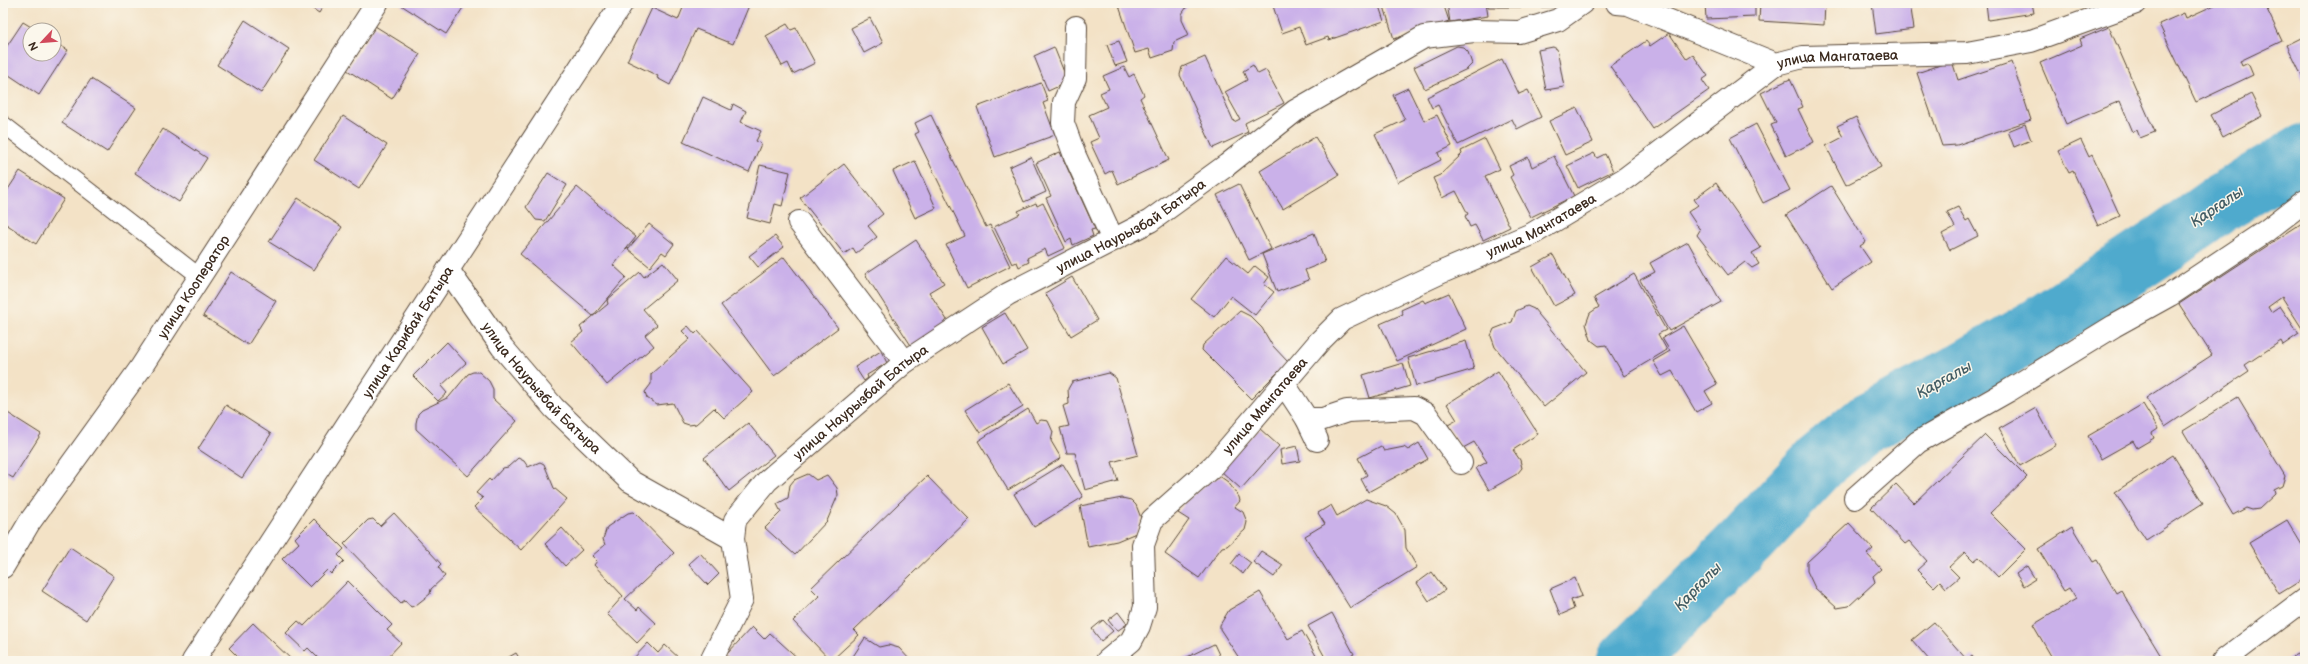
<svg xmlns="http://www.w3.org/2000/svg" width="2308" height="664" font-family="'Balsamiq Sans',sans-serif">
<style>
.lines{fill:none;stroke-linecap:round;stroke-linejoin:round}
.river{stroke:#4faacd;stroke-width:59}
.building{fill:#cab1e9}
.service-casing{stroke:#574637;stroke-width:18}
.minor-casing{stroke:#574637;stroke-width:24}
.tertiary-casing{stroke:#574637;stroke-width:24}
.service{stroke:#fff;stroke-width:16}
.minor{stroke:#fff;stroke-width:22}
.tertiary{stroke:#fff;stroke-width:22}
.labels{text-anchor:middle;dominant-baseline:central;stroke-width:3;stroke-linejoin:round;paint-order:stroke}
.street-label{font-size:14px;fill:#3b2a1e;stroke:#fbf7ec}
.water-label{font-size:15px;font-style:italic;fill:#435d64;stroke:#fbf7ec}
</style>
<rect width="100%" height="100%" fill="#fbf7ec"/>
<filter id="ink" filterUnits="userSpaceOnUse"><feTurbulence type="fractalNoise" baseFrequency=".025" numOctaves="2"/><feDisplacementMap in="SourceGraphic" scale="8" xChannelSelector="R" yChannelSelector="G"/><feConvolveMatrix kernelMatrix="1 2 1 2 8 2 1 2 1" color-interpolation-filters="sRGB"/></filter>
<filter id="wash" filterUnits="userSpaceOnUse"><feTurbulence type="fractalNoise" baseFrequency=".012" numOctaves="4" result="noise"/><feDisplacementMap in="SourceGraphic" scale="16" xChannelSelector="R" yChannelSelector="G"/><feGaussianBlur stdDeviation="0.9" result="paint"/><feColorMatrix in="noise" values="0 0 0 0 0 0 0 0 0 0 0 0 0 0 0 0 0 1.4 0 .05"/><feComposite in="paint" operator="in"/></filter>
<g filter="url(#wash)">
<rect width="100%" height="100%" fill="#f3e2c6"/>
<g class="lines">
<path class="river" d="M1626,661l121,-121 74,-79 49,-40 62,-32 105,-61 127,-84 57,-41 84,-50"/>
</g>
<g id="blocks">
<path class="building" d="M304,3h21l-6,10z
M403,3h63l-20,31 -45,-29z
M685,3h65l-17,41 -37,-15 -26,56 -13,-7 1,-2 -31,-15 25,-53 26,12z
M1118,3h69l1,2 -6,9v6l7,15 -15,7 -1,9 -21,7 -3,-9 -14,4z
M1272,3h106l6,18 -55,19 -1,-3 -22,8 -7,-18 -17,6z
M1383,3h60l6,18 -55,18z
M1447,3h39l2,13 -38,6z
M1488,3h65l1,4h-66z
M1705,3h50v14l-49,2z
M1760,3h65l-1,22 -65,-4z
M1872,3h38l4,26 -38,5z
M1986,3h46l2,10 -46,7z
M2219,3h45l18,38 -42,20 2,5 6,-3 5,12 -57,27 -37,-78 25,-11 2,5z
M870,18l13,25 -19,10 -13,-25z
M245,20l44,29 -28,44 -44,-28z
M23,22l13,8h-6v24h24v-12l14,8 -29,45 -36,-24v-19z
M787,24l4,6 5,-2 19,35 -22,11 -5,-11 -6,3 -16,-30z
M375,26l45,28 -28,45 -45,-29z
M2109,27l46,105 -15,6 -3,-8 -4,2 -13,-31 -54,23 -26,-61 42,-18 -2,-6z
M1669,33l18,26 6,-4 15,21 -6,4 7,10 -56,39 -43,-63 36,-25 4,5z
M2305,36v47l-18,-38z
M1119,41l8,21 -12,4 -8,-21z
M1457,46l6,1 5,5 4,12 -5,5 -42,20 -11,-22z
M1054,47l14,35 -20,9 -14,-35z
M1553,47l4,2 7,38 -18,3 -8,-40z
M1205,57l29,65 6,-3 -15,-27 22,-12 -4,-9 10,-6 5,9 8,-4 18,33 -39,20 3,9 -35,16 -33,-73 2,-8z
M1502,59l17,35 9,-4 13,27 -24,12 -5,-10 -54,26 -20,-40 -6,3 -5,-11z
M1952,61l6,19 54,-18 19,58 -74,25 -15,1 -25,-73z
M1124,67l5,10 5,-3 10,21 -4,3 29,62 -51,24 -6,-14 -7,4 -15,-32 9,-4 -10,-23 18,-8 -7,-14 9,-4 -6,-13z
M91,79l45,29 -29,44 -45,-29z
M1790,79l13,28 -5,2 16,33 -28,14 -15,-31 5,-2 -15,-30z
M1041,83l7,18 -5,2 12,32 -60,22 -18,-50z
M1408,88l16,33 13,-6 15,31 -14,7 3,7 -43,22 -23,-48 30,-14 -12,-25z
M2251,94l11,22 -39,21 -12,-22z
M703,97l28,13 2,-6 13,7 -5,11 20,9 -5,10 5,3 -12,28 -66,-30z
M1577,108l16,34 -28,13 -16,-34z
M931,115l55,112 4,-2 20,41 -43,22 -21,-43 19,-9 -50,-102 4,-2 -4,-9z
M343,116l44,29 -28,44 -45,-29z
M1856,117l25,50 -35,18 -20,-39 17,-9 -6,-11z
M1756,124l34,66 -27,13 -33,-65z
M2025,124l6,16 -17,7 -6,-16z
M163,129l44,29 -28,44 -44,-29z
M1315,137l24,38 -56,34 -23,-38z
M1485,139l15,30 -15,7 25,51 -27,13 -8,-15 -5,2 -5,-11 3,-2 -12,-23 -14,7 -9,-20 7,-3 22,-21 -1,-3z
M2081,140l8,17 3,-2 28,61 -22,10 -25,-55 -4,2 -11,-22z
M1060,152l35,77 -4,1 2,6 -20,9 -2,-6 -5,3 -20,-44 5,-2 -15,-33z
M1594,153l3,5 8,-4 8,17 -35,17 -11,-22z
M1554,156l20,40 -43,21 -21,-40 3,-2 -4,-9 19,-9 4,10z
M1031,157l15,35 -22,10 -15,-35z
M915,161l21,47 -21,10 -22,-47z
M844,164l39,50 -15,12 9,11 -21,16 -3,-5 -9,6 -44,-56z
M760,165l30,7 -8,34 -7,-2 -5,20 -23,-6z
M20,171l44,28 -28,45 -33,-22v-25z
M548,173l19,12 -22,36 -9,-1 -10,-13z
M1716,183l45,65 -9,5 7,11 -7,4 -7,-6 -17,13 -31,-40 3,-5 -12,-18 10,-7 -4,-6z
M1239,184l32,65 -22,11 -32,-65z
M1831,186l35,56 -6,4 11,16 -39,26 -46,-73z
M577,187l59,50 -23,28 13,12 -33,39 -73,-62z
M298,198l44,29 -28,43 -45,-28z
M1036,203l1,3 6,-3 22,45 -17,8 -3,-7 -18,9 2,4 -10,5 -2,-5 -5,2 -18,-37 26,-13 -2,-3z
M1958,207l8,14 3,-2 9,17 -28,14 -8,-16 13,-7 -8,-15z
M2305,221v61l-3,2 3,4v45l-23,-36 -14,10 3,5 9,-6 19,28 -16,11 -2,-4 -36,24 4,6 -84,56 -19,-29 66,-43 -33,-51z
M649,224l25,20 -8,11 -4,-3 -12,15 -22,-18z
M1314,233l11,29 -20,8 4,10 -32,12 -15,-38z
M775,236l9,11 -26,20 -9,-11z
M916,240l28,43 -15,9 20,31 -37,24 -47,-73z
M1688,242l33,60 -52,29 -29,-51 15,-8 -5,-9z
M1553,255l22,40 -21,11 -22,-39z
M1226,256l22,18 7,-8 14,11 -5,7 10,8 -19,23 -24,-19 -17,21 -23,-18z
M784,257l54,71 -64,48 -53,-71z
M663,262l15,18 -35,29 14,16 -12,10 9,11 -47,39 -36,-43 12,-10 -3,-5 28,-23 -1,-4 33,-28 4,5z
M231,272l45,29 -28,44 -45,-29z
M1634,274l32,56 -8,4 9,16 -43,26 -18,-31 -7,1 -8,-6 -5,-16 4,-11 9,-6 -5,-9z
M1072,277l25,43 -26,16 -26,-43z
M1449,293l17,36 -69,32 -17,-37 23,-10 -2,-4 22,-10 2,3z
M1527,306l7,3 52,63 -42,35 -49,-60 -4,-11 3,-7 18,-7 4,-11z
M1240,311l10,5 12,12 10,17 16,17 -37,37 -49,-49 1,-5z
M1005,313l22,37 -24,14 -21,-37z
M688,326l7,8 3,-3 55,61 -29,26 -10,-10 -18,16 -7,1 -6,-2 -10,-20 -16,2 -10,-7 -2,-6 6,-8v-10l39,-35 -8,-8z
M1683,326l34,58 -12,7 7,12 -16,9 -24,-41 -10,5 -9,-15 17,-10 -8,-13z
M1466,341l8,28 -58,17 -8,-28z
M447,342l19,21 -25,23 6,7 -9,8 -25,-25z
M881,351l6,12 -20,12 1,3 -4,3 -9,-14z
M1403,363l7,23 -40,12 -7,-23z
M1498,371l40,63 -25,16 7,10 2,8 -5,6 -28,16 -13,-22 11,-6 -13,-20 -11,6 -15,-23 9,-5 -10,-16z
M473,372h6l10,9 4,8v10l24,22 -49,55 -52,-47v-6l2,-9 4,-4 27,-13 19,-23z
M1109,373l7,5 22,77 -26,7 6,19 -33,9 -10,-37h-8l-7,-25 9,-2 -6,-20 6,-2 -1,-15 4,-7z
M1008,383l15,24 -43,26 -15,-23z
M2238,397l47,79 -3,10 -8,4 1,4 -16,15 -7,1 -6,-2 -13,7 -50,-84z
M2143,404l15,25 -6,4 2,5 -17,10 -4,-7 -32,18 -13,-23z
M226,405l45,29 -29,44 -44,-29z
M2036,408l20,37 -36,21 -21,-37z
M1028,409l8,14 5,-3 7,1 5,11 -2,9 10,17 -53,32 -30,-49z
M3,410l38,24 -28,44 -10,-6z
M748,423l26,32 -45,36 -25,-33z
M1259,428l20,18 -38,43 -20,-18z
M1985,435l42,42 -37,36 36,36 -28,28 -19,-20 -5,4 -9,-9 -16,15 10,10 -13,11 -6,-7 -6,6 -17,-17 10,-9 -18,-20 -4,3 -34,-36 25,-24 18,19z
M1419,443l9,16 -60,33 -7,-13 6,-4 -9,-17 23,-12 3,5 20,-4 4,3z
M1297,446l3,15 -18,3 -2,-14z
M2173,455l30,48 -57,37 -31,-48z
M518,458l6,3 4,6 12,-5 4,2 10,24 13,11 -46,51 -47,-43 9,-9 -7,-5 13,-14 2,2 12,-13 5,-1z
M1063,464l20,33 -49,30 -20,-33z
M808,474l8,6 11,-5 10,13 1,7 -11,26 -32,34 -30,-27 16,-16 -4,-8 11,-6 2,-13 4,-5z
M927,476l42,43 -115,111 5,5 -28,26 -38,-40 26,-25 -8,-8z
M1221,477l7,5 11,15 1,4 -5,6 8,5 4,10 -2,8 -18,16 -5,1 -23,31 -34,-24 24,-34 -11,-7 10,-14 22,-18z
M1122,498l9,2 5,5 5,13 -5,15 -19,8 -29,6 -8,-41z
M1366,499l20,7 10,8 9,16 1,18 11,19 -67,41 -45,-72 20,-12 -7,-11 13,-8 6,11z
M634,512l40,41 -49,46 12,11 2,-3 17,16 -19,20 -30,-29 16,-18 -29,-31 3,-4 -5,-5 13,-11 -2,-6 4,-12 21,-14z
M394,513l47,51 -3,3 7,9 -14,13 -1,5 -14,11 -5,2 -6,-7 -4,3 -57,-59 24,-24 5,-1 7,7z
M314,519l30,30 -6,6 6,6 -13,13 -4,-4 -17,17 -28,-28 17,-16 -4,-5z
M2287,520l18,30v28l-26,16 -30,-51z
M1849,523l24,26 -6,5 14,15 -8,7 2,6 -26,24 -12,2 -22,-20 -8,-17v-9z
M2072,527l21,35 4,-2 19,33 5,-3 43,71h-56l-1,-2 -3,2h-50l-21,-36 43,-26 -7,-11 -5,3 -26,-42z
M562,528l20,22 -17,16 -20,-22z
M70,547l44,29 -28,44 -44,-29z
M1261,551l22,14 -9,12 -21,-15z
M700,553l19,21 -11,11 -20,-21z
M1239,554l12,9 -8,11 -12,-10z
M2027,566l8,13 -11,7 -8,-12z
M1432,572l13,18 -16,11 -12,-18z
M1575,578l7,18 -11,4 3,9 -14,6 -10,-26z
M348,581l44,44 -5,5 14,13 -15,16 2,2h-67l-13,-13 -3,3 -19,-18 12,-12 6,5z
M1260,592l28,47 14,-8 17,30h-78l-21,-32v-4l9,-15z
M1118,612l9,12 -10,7 -9,-11z
M1332,613l22,41 -13,7h-14l-19,-35z
M1103,620l10,11 -12,10 -9,-12z
M1934,622l33,38 5,-4 4,5h-46l-18,-21z
M253,623l40,38h-51l-13,-13z
M752,627l12,12 6,-6 31,28h-68l-7,-6z
M865,638l14,9 9,-2 11,3 12,13h-61z
M648,643l10,10 7,-8 17,16h-51z
M1214,644l8,17h-43z
M516,653l5,8h-19z
M2297,654l3,7h-16z"/>
</g>
</g>
<g filter="url(#ink)">
<use href="#blocks" fill-opacity="0" stroke="#574637" stroke-width="1"/>
<g class="lines">
<defs>
<path id="service" d="M3,124l196,152"/>
<g id="minor">
<path d="M1076,27l-1,51 -11,24 -1,21 12,33 38,84"/>
<path d="M799,222l106,140"/>
<path id="s1" d="M448,270l54,77 52,61 76,73 103,58"/>
<path d="M1284,384l23,35 10,21"/>
<path d="M1307,419h16l24,-8 67,-3 12,6 35,49"/>
<path d="M1855,498l63,-56 90,-51 106,-65 56,-31 96,-64 39,-30"/>
<path id="s2" d="M3,567l26,-44 111,-154 237,-366"/>
<path id="s3" d="M711,661l31,-62 -9,-60 2,-19 32,-39 138,-119 103,-68 142,-73 77,-56 68,-54 129,-74 50,-6 45,1 39,-12 24,-17"/>
<path id="s4" d="M1107,661l24,-20 8,-15 6,-19 -2,-62 9,-25 62,-55 105,-123 23,-23 100,-47 90,-38 94,-56 150,-114"/>
<path d="M2223,661l82,-62"/>
</g>
<g id="tertiary">
<path id="s5" d="M1617,3l11,1 148,60 27,-7 164,-4 64,-12 105,-38"/>
<path id="s6" d="M193,661l429,-658"/>
</g>
</defs>
<use href="#service" class="service-casing"/>
<use href="#minor" class="minor-casing"/>
<use href="#tertiary" class="tertiary-casing"/>
<use href="#service" class="service"/>
<use href="#minor" class="minor"/>
<use href="#tertiary" class="tertiary"/>
</g>
</g>
<g class="labels">
<g class="street-label">
<text stroke="none"><textPath href="#s5" startOffset="233">улица Мангатаева</textPath></text>
<text stroke="none"><textPath href="#s4" startOffset="654">улица Мангатаева</textPath></text>
<text stroke="none"><textPath href="#s3" startOffset="646">улица Наурызбай Батыра</textPath></text>
<text stroke="none"><textPath href="#s2" startOffset="339">улица Кооператор</textPath></text>
<text stroke="none"><textPath href="#s6" startOffset="393">улица Карибай Батыра</textPath></text>
<text stroke="none"><textPath href="#s1" startOffset="151">улица Наурызбай Батыра</textPath></text>
<text stroke="none"><textPath href="#s3" startOffset="322">улица Наурызбай Батыра</textPath></text>
<text stroke="none"><textPath href="#s4" startOffset="318">улица Мангатаева</textPath></text>
</g>
<g class="water-label">
<text transform="translate(2217 207) rotate(-34)">Қарғалы</text>
<text transform="translate(1944 380) rotate(-29)">Қарғалы</text>
<text transform="translate(1698 587) rotate(-46)">Қарғалы</text>
</g>
</g>
<rect width="2308" height="664" fill="none" stroke="#fbf7ec" stroke-width="16"/>
<g transform="translate(42 42) rotate(244)"><circle r="19" fill="#fbf7ec" stroke="#aea59a"/>
<path d="M0-3L7 15L0 10L-7 15Z" fill="#d1495b"/>
<text y="-6" font-size="11" font-weight="bold" text-anchor="middle" fill="#3b2a1e">N</text>
</g>
</svg>
